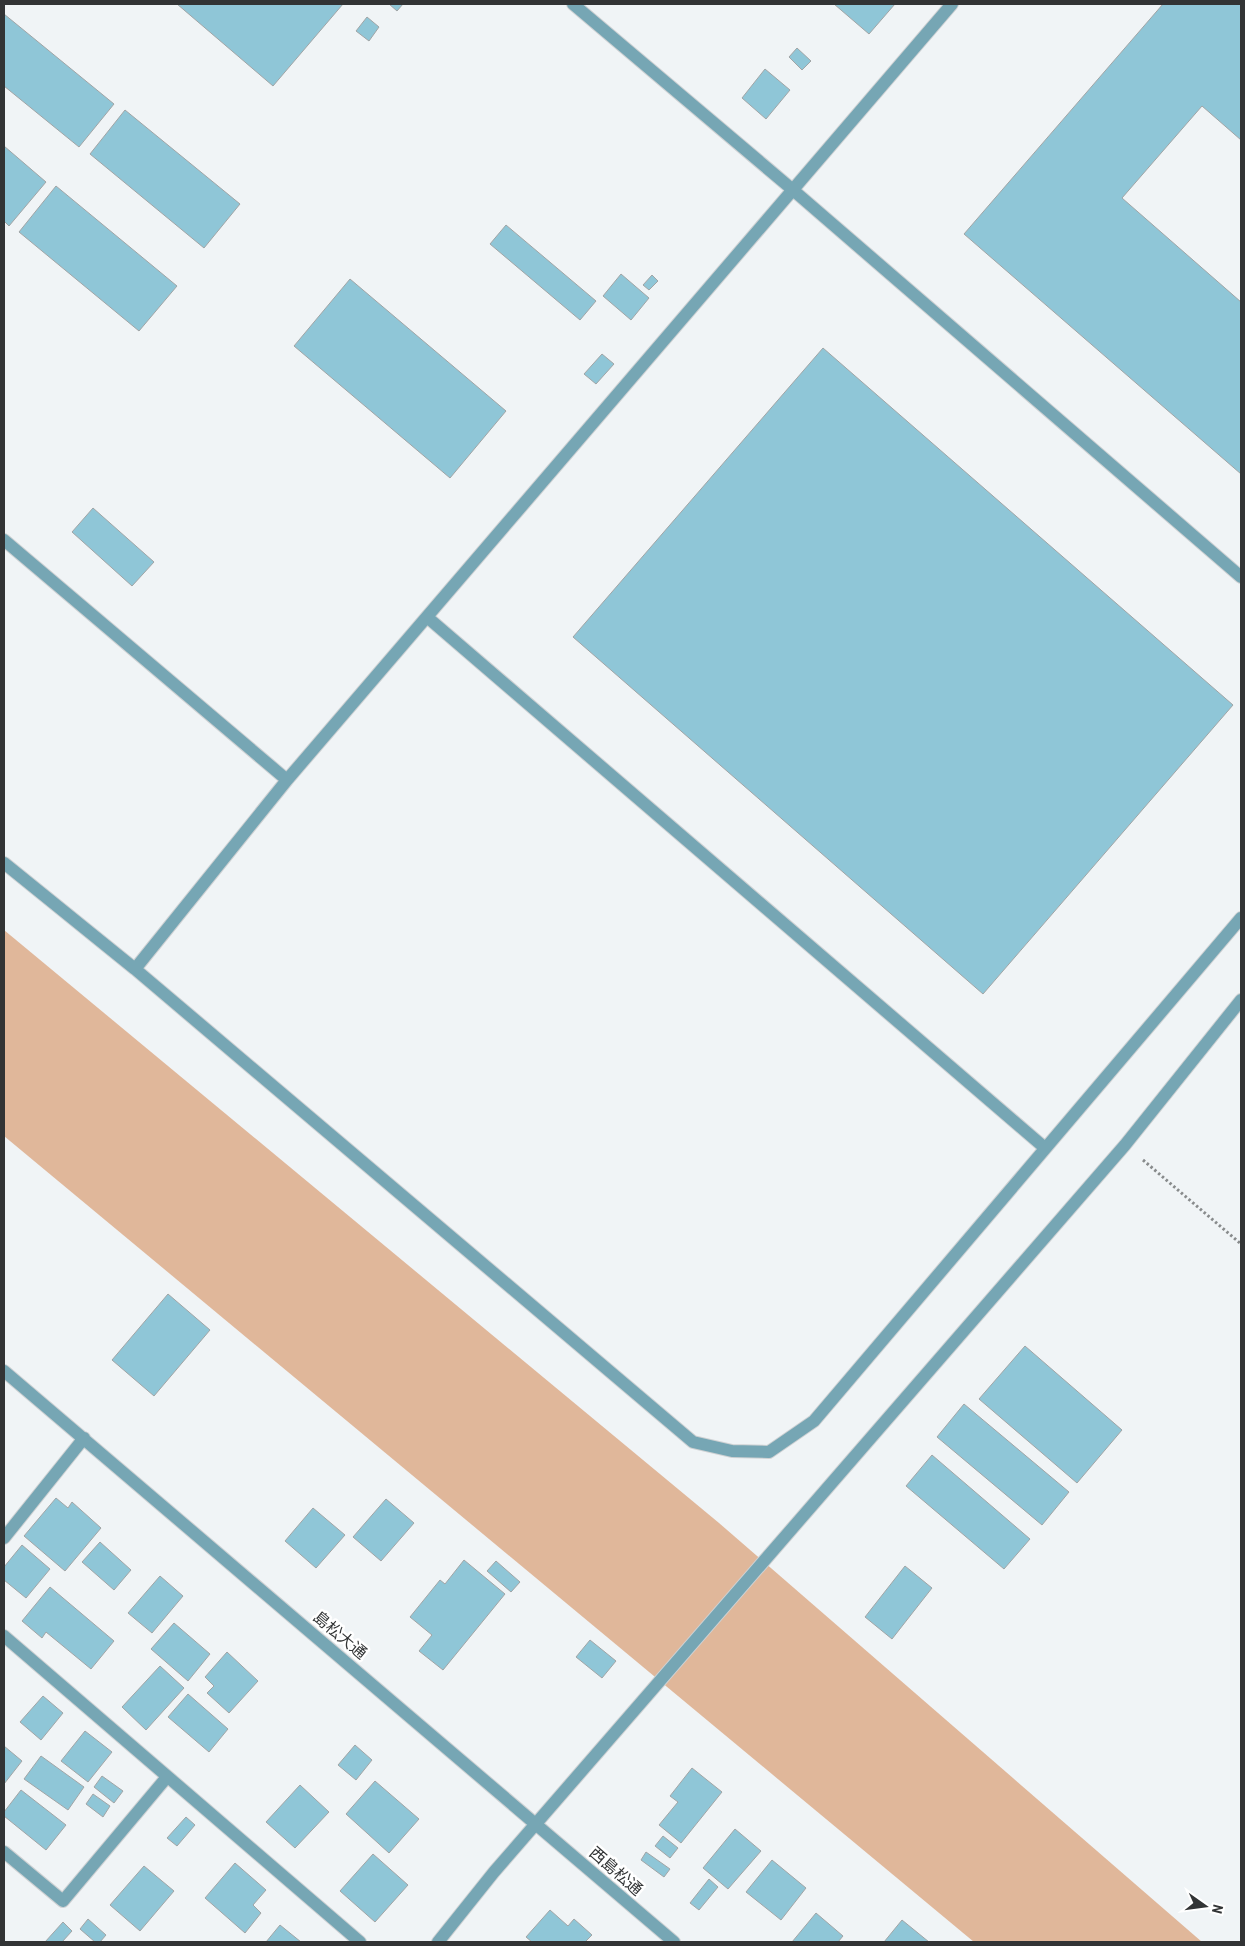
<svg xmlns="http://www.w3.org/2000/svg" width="1245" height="1946" font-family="'Roboto Condensed','Noto Sans JP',sans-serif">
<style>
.forest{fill:#e0b79a}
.building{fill:#8fc6d7;stroke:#a1a5a6}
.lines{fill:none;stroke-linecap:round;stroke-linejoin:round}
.minor-casing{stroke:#ced1d3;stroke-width:14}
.path{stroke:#888b8c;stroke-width:3;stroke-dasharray:2.5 2.5;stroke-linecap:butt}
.minor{stroke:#76a6b4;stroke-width:12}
.labels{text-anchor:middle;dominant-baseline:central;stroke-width:5;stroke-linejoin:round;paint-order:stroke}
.street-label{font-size:16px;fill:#323435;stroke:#fff}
</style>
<rect width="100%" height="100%" fill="#f0f4f6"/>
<path class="forest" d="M4,930l715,593 483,419h-228l-970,-806z"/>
<path class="building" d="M177,4h166l-70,82z
M389,4h14l-6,7z
M834,4h61l-26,30z
M1163,4h78v136l-39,-34 -80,92 119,104v172l-277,-240z
M4,14l110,90 -35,43 -75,-61z
M367,17l12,10 -10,14 -13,-10z
M797,48l14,13 -9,9 -13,-13z
M765,69l25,21 -24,29 -24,-21z
M125,110l115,94 -36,44 -114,-94z
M4,146l42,36 -37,44 -5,-5z
M56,186l121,100 -38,45 -120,-99z
M506,225l90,76 -16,19 -90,-76z
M621,274l28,24 -18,22 -28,-24z
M652,275l6,6 -9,9 -6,-5z
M350,279l156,132 -56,67 -156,-132z
M823,348l410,357 -250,289 -410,-357z
M602,354l12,10 -18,20 -12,-10z
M93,508l61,54 -22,24 -60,-54z
M168,1294l42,36 -56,66 -42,-36z
M1025,1346l97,84 -45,53 -98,-84z
M964,1404l105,88 -27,33 -105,-88z
M932,1455l98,84 -26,30 -98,-83z
M56,1498l12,10 4,-6 29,26 -36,43 -41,-35z
M386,1499l28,24 -33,38 -28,-24z
M313,1508l32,27 -29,33 -31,-27z
M100,1542l31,28 -17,20 -32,-28z
M22,1545l28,24 -24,29 -22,-18v-13z
M464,1560l41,34 -62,76 -24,-19 13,-16 -22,-18 30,-37 5,4z
M496,1561l24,21 -9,10 -24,-21z
M905,1566l27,22 -40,51 -27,-22z
M160,1576l23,20 -31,37 -24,-20z
M50,1587l64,54 -23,28 -45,-37 -4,6 -20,-17z
M174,1623l36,31 -22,27 -37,-32z
M590,1640l26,21 -14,17 -26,-21z
M227,1652l31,29 -29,32 -22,-20 7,-7 -9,-9z
M160,1666l24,22 -38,42 -24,-23z
M188,1694l40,35 -19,23 -41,-35z
M43,1696l20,17 -22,27 -21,-18z
M85,1731l27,21 -24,30 -27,-21z
M355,1745l17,15 -16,20 -18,-15z
M4,1746l18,15 -18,23z
M41,1756l43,31 -16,23 -44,-31z
M692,1768l30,24 -41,51 -22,-18 19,-23 -8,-6z
M102,1776l21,15 -9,12 -20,-16z
M375,1781l44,38 -30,34 -43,-39z
M300,1785l29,27 -34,36 -29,-26z
M21,1790l45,35 -20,25 -42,-34v-4z
M93,1794l17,12 -7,11 -17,-13z
M186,1817l9,8 -18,21 -10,-8z
M735,1829l26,22 -33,38 -25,-21z
M663,1836l15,12 -8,10 -15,-12z
M646,1852l24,17 -6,8 -23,-17z
M373,1854l35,31 -33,37 -35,-31z
M772,1860l34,28 -25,32 -35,-28z
M235,1863l31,27 -13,15 8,8 -16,20 -40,-35z
M144,1866l30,25 -34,40 -30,-26z
M709,1879l9,8 -19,23 -9,-7z
M550,1910l18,16 6,-7 18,16 -7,7h-53l-6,-5z
M816,1913l27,23 -5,6h-46z
M88,1919l18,16 -6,7h-5l-15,-13z
M902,1920l27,22h-45z
M63,1922l9,9 -10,11h-17z
M280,1925l21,17h-35z"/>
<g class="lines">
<defs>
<path id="minor" d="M573,4l220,186 448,387
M4,540l283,240
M427,617l618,531
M4,863l131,106 558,473 39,9 37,1 45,-31 427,-503
M135,969l152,-189 665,-776
M4,1371l670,571
M4,1538l80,-100
M4,1636l356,306
M4,1852l59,49 104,-124
M438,1942l56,-70 631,-727 116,-145"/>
</defs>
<use href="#minor" class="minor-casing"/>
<path class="path" d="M1143,1160l98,84"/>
<use href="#minor" class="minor"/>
</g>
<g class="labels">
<g class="street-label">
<text transform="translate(340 1635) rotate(40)">島松大通</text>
<text transform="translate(616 1871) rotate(41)">西島松通</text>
</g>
</g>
<rect width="1245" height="1946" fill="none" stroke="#323435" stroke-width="10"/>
<g transform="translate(1205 1906) rotate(104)" stroke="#ffffff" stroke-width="4" paint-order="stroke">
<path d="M0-4L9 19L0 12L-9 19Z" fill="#323435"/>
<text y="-8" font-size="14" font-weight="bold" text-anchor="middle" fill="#323435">N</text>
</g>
</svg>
